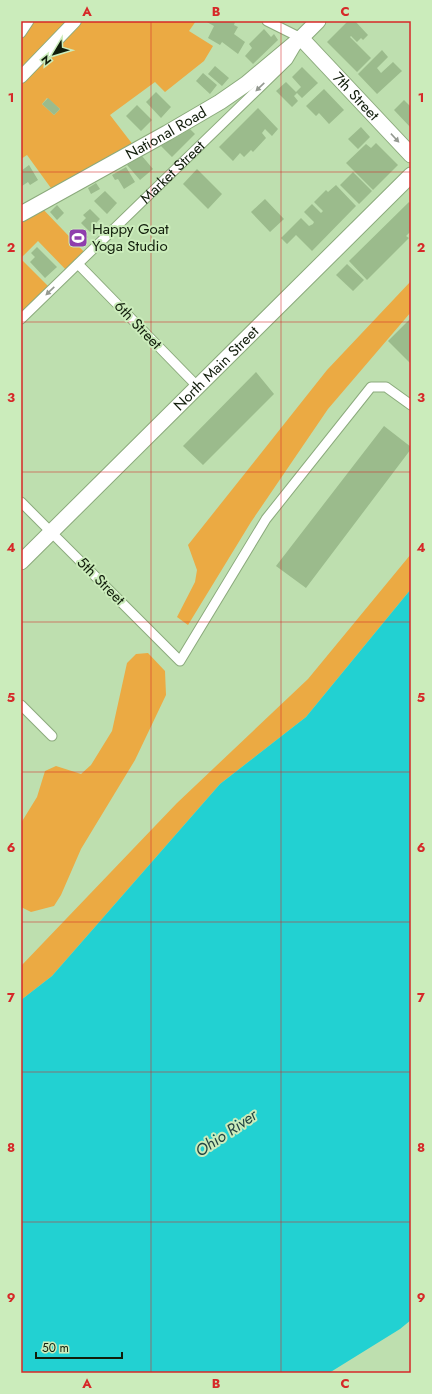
<svg xmlns="http://www.w3.org/2000/svg" width="432" height="1394" font-family="Jost,sans-serif">
<style>
.green{fill:#ebaa43;fill-rule:evenodd}
.water{fill:#22d1d2}
.building{fill:#9bbb8c}
.lines{fill:none;stroke-linecap:round;stroke-linejoin:round}
.minor-casing{stroke:#8baa7c;stroke-width:11}
.tertiary-casing{stroke:#8baa7c;stroke-width:14}
.primary-casing{stroke:#8baa7c;stroke-width:17}
.minor{stroke:#fff;stroke-width:9}
.tertiary{stroke:#fff;stroke-width:12}
.primary{stroke:#fff;stroke-width:15}
.oneway{fill:#949991}
.grid{fill:none;stroke:#d62828;stroke-width:1;stroke-opacity:0.55}
.labels{text-anchor:middle;dominant-baseline:central;stroke-width:4;stroke-linejoin:round;paint-order:stroke}
.street-label{font-size:15px;fill:#111d0b;stroke:#cbecbb}
.poi-label{font-size:15px;fill:#111d0b;stroke:#cbecbb;text-anchor:start}
.water-label{font-size:16px;font-style:italic;fill:#224343;stroke:#cbecbb}
.neatline{fill:none;stroke:#d62828;stroke-width:1.5}
.grid-label{font-size:13px;text-anchor:middle;font-weight:bold;fill:#d62828}
</style>
<rect width="100%" height="100%" fill="#bedfaf"/>
<path class="green" d="M21,21h175l-7,10 24,15 -9,15 -39,31 -10,-10 -45,33 27,35 -81,45 -29,-40 -6,4zM47,98l13,11 -6,6 -12,-11z
M21,203l6,8 11,-7 49,51 -18,18 -31,-32 -17,17z
M21,259l31,31 -31,29z
M411,281v31l-83,97 -77,113 -63,103 -11,-8 18,-35 2,-12 -9,-25 139,-175z
M411,554v35l-105,128 -86,67 -168,192 -31,24v-34l156,-163 131,-124z
M148,653l17,18 1,24 -31,65 -54,89 -20,46 -7,11 -23,6 -10,-5v-84l16,-26 8,-26 11,-5 25,8 10,-9 21,-34 15,-68 9,-9z"/>
<path class="water" d="M411,589v731l-11,9 -71,44h-308v-373l31,-24 168,-192 86,-67z"/>
<path class="building" d="M205,21h26l4,1 -1,3 4,2 -4,7 11,8 -7,12 -16,-12 -2,3 -12,-7 6,-12z
M348,21h7l13,14 -5,5 -2,-2 -4,4 -6,-6 -1,1 21,21 -14,14 -30,-30z
M264,29l7,8 3,-3 4,6 -25,24 -8,-8 7,-8 -3,-4z
M382,50l6,7 -11,11 4,5 12,-11 9,9 -25,23 -19,-20z
M215,66l14,12 -7,8 -14,-12z
M302,67l16,16 -16,15 -5,-5 -3,3 4,5 -6,6 -16,-16 10,-9 10,10 5,-5 -9,-10z
M203,73l14,12 -7,9 -14,-13z
M324,89l20,21 -15,14 -10,-11 -3,3 -10,-10z
M156,92l15,15 -10,11 -15,-16z
M48,98l12,11 -6,6 -12,-11z
M404,100l7,7v21l-17,-18z
M137,105l15,15 -11,11 -15,-15z
M258,108l20,21 -6,7 -7,-7 -3,4 4,5 -13,14 -2,-2 -7,7 -4,-4 -7,8 -14,-14z
M361,127l9,10 -12,12 -10,-10z
M190,129l5,5 -23,23 -11,-11z
M376,143l22,22 -25,25 -27,-27 20,-19 5,4z
M142,156l11,13 -13,11 -13,-15z
M29,165l9,15 -8,5 -2,-3 -6,4 -1,-15z
M126,167l9,15 -11,7 -6,-10 -3,1 -3,-5z
M197,169l25,25 -14,15 -25,-25z
M353,172l19,19 -13,13 -19,-19z
M96,183l4,6 -9,5 -3,-6z
M336,185l20,21 -44,45 -16,-16 -9,9 -6,-6 20,-20 8,8 4,-2 1,-2 -10,-10 8,-8 9,9 2,-2 -9,-9 12,-12 2,2z
M105,191l12,12 -10,11 -13,-13z
M265,199l19,20 -14,13 -19,-20z
M409,202l2,2v27l-5,5 3,2 -42,42 -18,-19z
M57,205l7,8 -7,7 -7,-8z
M90,209l10,10 -5,5 2,2 -7,6 -9,-9 5,-5 -3,-3z
M80,229l8,8 -8,7 -7,-7z
M37,247l20,20 -12,11 -15,-16 5,-5 -4,-4z
M347,264l17,16 -11,11 -17,-16z
M411,318v46l-23,-23z
M256,372l18,22 -71,71 -20,-19z
M384,426l27,21v2l-105,139 -30,-22z"/>
<g class="lines">
<defs>
<g id="minor">
<path d="M21,33l8,-12"/>
<path d="M78,264l120,123"/>
<path id="s1" d="M21,319l267,-259 13,-22 -34,-17"/>
<path d="M21,502l159,159 86,-142 105,-132h15l25,18"/>
<path d="M21,705l31,31"/>
</g>
<path id="tertiary" d="M21,77l54,-56"/>
<g id="primary">
<path id="s2" d="M301,38l110,117"/>
<path id="s3" d="M21,214l146,-81 53,-31 26,-18 55,-46 17,-17"/>
<path id="s4" d="M21,562l390,-387"/>
</g>
</defs>
<use href="#minor" class="minor-casing"/>
<use href="#tertiary" class="tertiary-casing"/>
<use href="#primary" class="primary-casing"/>
<use href="#minor" class="minor"/>
<use href="#tertiary" class="tertiary"/>
<use href="#primary" class="primary"/>
</g>
<defs><path id="oneway-solid" d="M-6-.8H1V-3.2L6.5 0L1 3.2V.8H-6Z"/></defs>
<g class="oneway">
<use href="#oneway-solid" transform="translate(260 87) rotate(136)"/>
<use href="#oneway-solid" transform="translate(395 138) rotate(47)"/>
<use href="#oneway-solid" transform="translate(50 291) rotate(136)"/>
</g>
<path class="grid" d="M151,21v1352M281,21v1352M21,172h390M21,322h390M21,472h390M21,622h390M21,772h390M21,922h390M21,1072h390M21,1222h390"/>
<defs>
<symbol id="stadium-square" viewBox="-11 -11 22 22"><rect x="-9" y="-9" width="18" height="18" rx="4" fill="#8f3ead" stroke="#cbecbb"/><path d="M0-5a6.5 5 0 1 0 0 10a6.5 5 0 1 0 0-10ZM-3.5-1.8h7v3.6h-7Z" fill="#fff"/></symbol>
</defs>
<g fill-rule="evenodd">
<use href="#stadium-square" x="67" y="227" width="22" height="22"/>
</g>
<g class="labels">
<g class="street-label">
<text stroke="none"><textPath href="#s2" startOffset="80">7th Street</textPath></text>
<text stroke="none"><textPath href="#s3" startOffset="166">National Road</textPath></text>
<text stroke="none"><textPath href="#s1" startOffset="211">Market Street</textPath></text>
<text transform="translate(138 325) rotate(46)">6th Street</text>
<text stroke="none"><textPath href="#s4" startOffset="275">North Main Street</textPath></text>
<text transform="translate(101 581) rotate(45)">5th Street</text>
</g>
<g class="poi-label">
<text x="92" y="229">Happy Goat<tspan x="92" dy="17">Yoga Studio</tspan></text>
</g>
<g class="water-label">
<text transform="translate(226 1133) rotate(-34)">Ohio River</text>
</g>
</g>
<rect width="432" height="1394" fill="none" stroke="#cbecbb" stroke-width="44"/>
<g transform="translate(54 54) rotate(232)" stroke="#cbecbb" stroke-width="3" paint-order="stroke">
<path d="M0-3L7 15L0 10L-7 15Z" fill="#111d0b"/>
<text y="-6" font-size="11" font-weight="bold" text-anchor="middle" fill="#111d0b">N</text>
</g>
<path d="M36 1352v6h86v-6" fill="none" stroke="#111d0b" stroke-width="2"/>
<text x="42" y="1352" font-size="12" fill="#111d0b" stroke="#cbecbb" stroke-width="3" paint-order="stroke">50 m</text>
<rect x="22" y="22" width="388" height="1350" class="neatline"/>
<g class="grid-label">
<text x="87" y="16">A</text>
<text x="216" y="16">B</text>
<text x="345" y="16">C</text>
<text x="11" y="102">1</text>
<text x="421" y="102">1</text>
<text x="11" y="252">2</text>
<text x="421" y="252">2</text>
<text x="11" y="402">3</text>
<text x="421" y="402">3</text>
<text x="11" y="552">4</text>
<text x="421" y="552">4</text>
<text x="11" y="702">5</text>
<text x="421" y="702">5</text>
<text x="11" y="852">6</text>
<text x="421" y="852">6</text>
<text x="11" y="1002">7</text>
<text x="421" y="1002">7</text>
<text x="11" y="1152">8</text>
<text x="421" y="1152">8</text>
<text x="11" y="1302">9</text>
<text x="421" y="1302">9</text>
<text x="87" y="1388">A</text>
<text x="216" y="1388">B</text>
<text x="345" y="1388">C</text>
</g>
</svg>
